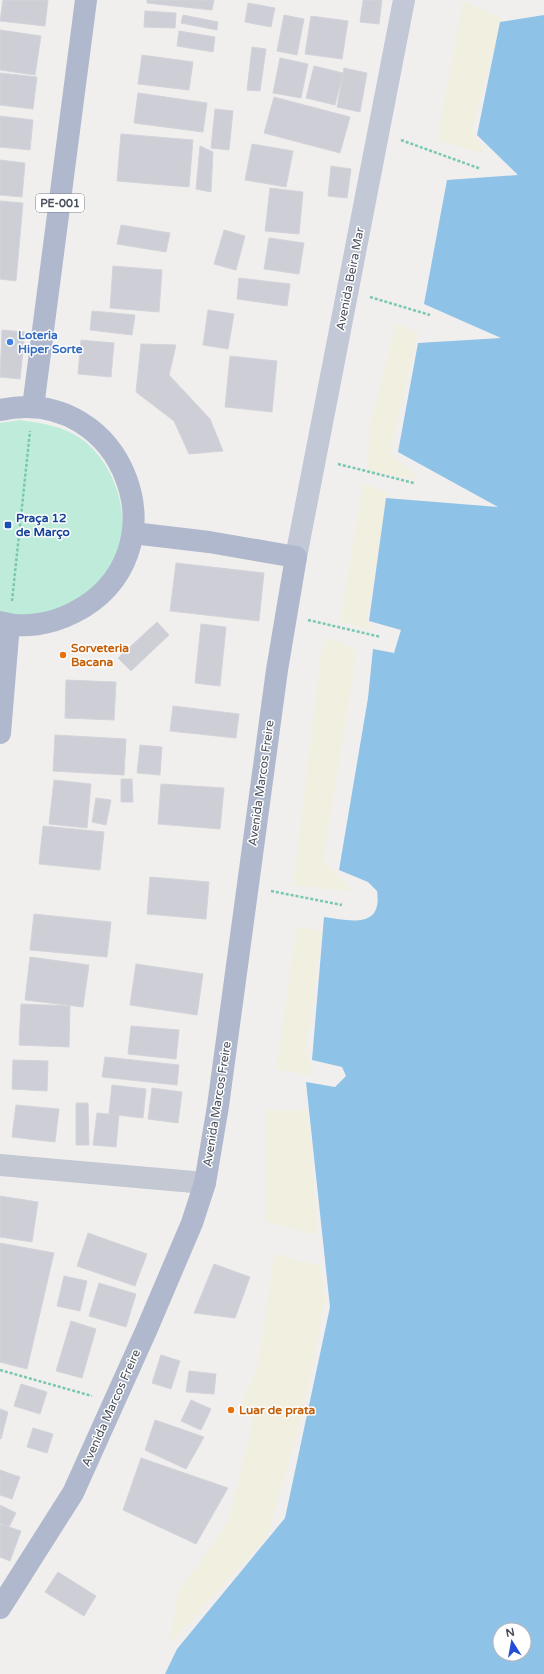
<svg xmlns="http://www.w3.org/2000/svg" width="544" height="1674" font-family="'Varela Round',sans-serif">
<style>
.green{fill:#bfecda}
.sand{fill:#f1efe0}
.water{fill:#8fc2e7;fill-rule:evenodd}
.building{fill:#cecfd6;stroke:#d3d3da}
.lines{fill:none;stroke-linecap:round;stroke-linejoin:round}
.path{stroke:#79c8b1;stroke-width:2.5;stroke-dasharray:3 2;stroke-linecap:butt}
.minor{stroke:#c3c8d3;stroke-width:22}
.secondary{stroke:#c2c8d6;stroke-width:22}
.primary{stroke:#afb8cc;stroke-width:22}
.shop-dot{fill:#3f7fe0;stroke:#fff;stroke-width:1.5}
.transit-dot{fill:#1a4fb4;stroke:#fff;stroke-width:1.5}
.food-dot{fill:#e8710a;stroke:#fff;stroke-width:1.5}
.labels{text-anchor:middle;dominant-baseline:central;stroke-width:3;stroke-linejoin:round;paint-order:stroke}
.shield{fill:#fff;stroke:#7f838c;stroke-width:1}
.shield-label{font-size:11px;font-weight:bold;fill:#484e5b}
.street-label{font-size:12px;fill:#484e5b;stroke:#fff}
.shop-label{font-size:12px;font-weight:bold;fill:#366cbe;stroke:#fff;text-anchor:start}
.transit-label{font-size:12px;font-weight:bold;fill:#164399;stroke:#fff;text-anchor:start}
.food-label{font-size:12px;font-weight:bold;fill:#c56008;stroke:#fff;text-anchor:start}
</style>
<rect width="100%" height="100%" fill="#f1efee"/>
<path class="green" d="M20,420c22,3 44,6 63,20 39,30 55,98 21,138 -6,8 -38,31 -47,35 -8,4 -45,4 -57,4v-194z"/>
<path class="sand" d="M463,1l39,17 -30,111 13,25 -48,-14z
M396,324l22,8 -28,121 30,27 -52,-9 1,-42z
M363,484l25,8 -21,128 6,10 -33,-8z
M328,637l29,14 -34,209 31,32 -61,-7 28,-230z
M297,927l25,4 -16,120 7,25 -37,-7z
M265,1110h43l10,125 -53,-14z
M274,1254l47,12 4,37 -24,117 -34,117 -98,108 9,-52 51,-73 24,-100 -12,-16 17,-37z"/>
<path class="water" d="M544,15v1659h-379l12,-25 108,-131 45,-211 -24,-225 29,5 11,-11 -4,-9 -30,-7 12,-143c24,3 59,13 53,-26l-9,-9 -29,-12 29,-172 5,-49 21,4 7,-23 -32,-9 17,-123 112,9 -100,-55 20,-109 83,-5 -77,-34 23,-124 71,-5 -41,-40 23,-113zM500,1630h24v24h-24z"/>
<path class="building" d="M3,0h45l-3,26 -45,-5z
M147,0h67l-2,10 -65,-7z
M363,0h19l-3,24 -19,-2z
M248,3l27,5 -4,19 -26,-5z
M145,11l31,2 -1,15 -31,-1z
M183,15l35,7 -1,8 -36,-7z
M284,15l20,4 -7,36 -20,-4z
M311,16l37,5 -6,38 -37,-5z
M0,30l41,6 -6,39 -35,-5z
M179,31l36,6 -2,15 -36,-6z
M252,47l14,2 -6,42 -13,-1z
M142,55l51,7 -4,28 -51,-6z
M280,58l28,6 -7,34 -28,-5z
M314,66l29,7 -8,32 -29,-7z
M344,68l23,5 -7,39 -23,-5z
M0,73l37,4 -4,32 -33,-4z
M138,93l69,10 -4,29 -69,-9z
M274,97l76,20 -10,36 -76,-20z
M215,109l18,2 -4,39 -18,-2z
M0,116l33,4 -3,30 -30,-3z
M121,134l72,6 -4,47 -72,-6z
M252,144l41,7 -7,36 -41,-7z
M200,146l13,6 -2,40 -15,-3z
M0,160l25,3 -3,34 -22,-2z
M331,166l20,3 -4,29 -19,-2z
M270,188l33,4 -4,42 -34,-3z
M0,201l23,2 -7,78 -16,-2z
M121,225l49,8 -4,19 -49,-8z
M224,230l21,6 -9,34 -22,-6z
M269,238l35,5 -5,31 -35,-5z
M113,266l49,4 -3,42 -49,-4z
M239,278l51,6 -3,22 -50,-7z
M208,310l26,4 -6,35 -25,-4z
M92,311l43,4 -3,20 -42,-5z
M2,330l23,2 -5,47 -20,-2z
M81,340l33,3 -3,34 -33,-3z
M141,344l35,1 -7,30 41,44 13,32 -34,3 -15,-33 -38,-29z
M230,356l47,5 -5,51 -47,-5z
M176,563l88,10 -5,48 -89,-10z
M157,622l12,13 -38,36 -13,-13z
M201,624l25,3 -6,59 -25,-3z
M66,680l50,2 -2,38 -49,-2z
M173,706l66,8 -3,24 -66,-7z
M55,735l71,4 -2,36 -71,-4z
M140,745l22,2 -2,28 -23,-2z
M121,779h11l1,23h-12z
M54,780l37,4 -4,44 -38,-4z
M161,784l63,4 -4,41 -62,-5z
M96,798l15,2 -5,25 -14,-3z
M43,826l61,6 -4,38 -61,-6z
M150,877l59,5 -3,37 -59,-5z
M34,914l77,8 -4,35 -77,-7z
M30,957l59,8 -6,42 -58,-7z
M136,964l67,10 -6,41 -67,-10z
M21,1004l49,2 -1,41 -50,-2z
M131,1026l48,4 -3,29 -48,-5z
M105,1057l74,8 -2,20 -75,-8z
M13,1060l35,1 -1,30 -35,-2z
M112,1085l34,4 -3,29 -34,-4z
M152,1088l30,4 -4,31 -30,-4z
M76,1103h12l1,42h-13z
M16,1105l43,4 -4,33 -43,-5z
M97,1113l22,2 -3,32 -23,-2z
M0,1196l38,6 -6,40 -32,-5z
M88,1233l59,21 -12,32 -58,-20z
M0,1243l54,10 -27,116 -27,-7z
M214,1264l36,13 -15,41 -41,-5z
M64,1276l23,5 -7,30 -23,-5z
M99,1283l37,11 -10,33 -37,-11z
M71,1321l25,8 -14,49 -26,-7z
M161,1355l19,6 -9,28 -19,-6z
M189,1371l27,3 -2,20 -28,-2z
M21,1384l26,8 -7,22 -26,-8z
M191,1400l20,9 -10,21 -20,-9z
M0,1409l8,3 -7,27h-1z
M155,1420l49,17 -18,32 -41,-19z
M33,1428l20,6 -6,19 -20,-6z
M141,1458l87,30 -32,56 -73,-34z
M0,1470l20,7 -8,22 -12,-4z
M0,1505l16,8 -7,14 -9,-4z
M0,1524l21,7 -11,30 -10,-4z
M58,1572l38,24 -12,20 -39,-24z"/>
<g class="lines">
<path class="path" d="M401,140l80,29
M370,297l60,18
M338,464l76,19
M12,601l18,-170
M308,620l73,17
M271,891l71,14
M0,1370l92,26"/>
<path class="minor" d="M0,1165l205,18"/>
<path class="secondary" d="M296,557l108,-557"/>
<path class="primary" d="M33,407l53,-407
M0,410c125,-27 188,145 73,203 -22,11 -49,16 -73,9
M0,733l9,-109
M0,1608l73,-115 73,-162 46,-108 13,-40 13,-77 59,-436 19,-113 -87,-15 -76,-9"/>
</g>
<circle class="shop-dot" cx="10" cy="342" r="4"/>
<rect class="transit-dot" x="4" y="521" width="8" height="8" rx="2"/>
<g class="food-dot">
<circle cx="63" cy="655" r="4"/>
<circle cx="231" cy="1410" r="4"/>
</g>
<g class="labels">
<rect class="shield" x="36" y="194" width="48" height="18" rx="3"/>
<g class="shield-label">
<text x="60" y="203">PE-001</text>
</g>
<g class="street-label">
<text transform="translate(350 279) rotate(-79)">Avenida Beira Mar</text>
<text transform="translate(261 783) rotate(-82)">Avenida Marcos Freire</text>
<text transform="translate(217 1104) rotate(-81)">Avenida Marcos Freire</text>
<text transform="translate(111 1408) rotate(-66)">Avenida Marcos Freire</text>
</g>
<g class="shop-label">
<text x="18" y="335">Loteria<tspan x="18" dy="14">Hiper Sorte</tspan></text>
</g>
<g class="transit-label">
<text x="16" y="518">Praça 12<tspan x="16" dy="14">de Março</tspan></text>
</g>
<g class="food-label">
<text x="71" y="648">Sorveteria<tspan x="71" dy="14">Bacana</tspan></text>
<text x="239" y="1410">Luar de prata</text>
</g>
</g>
<g transform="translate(512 1642) rotate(349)"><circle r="19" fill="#ffffff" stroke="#b6b8bd"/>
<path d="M0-3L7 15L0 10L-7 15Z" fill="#234dd6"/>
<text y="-6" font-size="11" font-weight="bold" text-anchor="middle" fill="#484e5b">N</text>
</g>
</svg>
